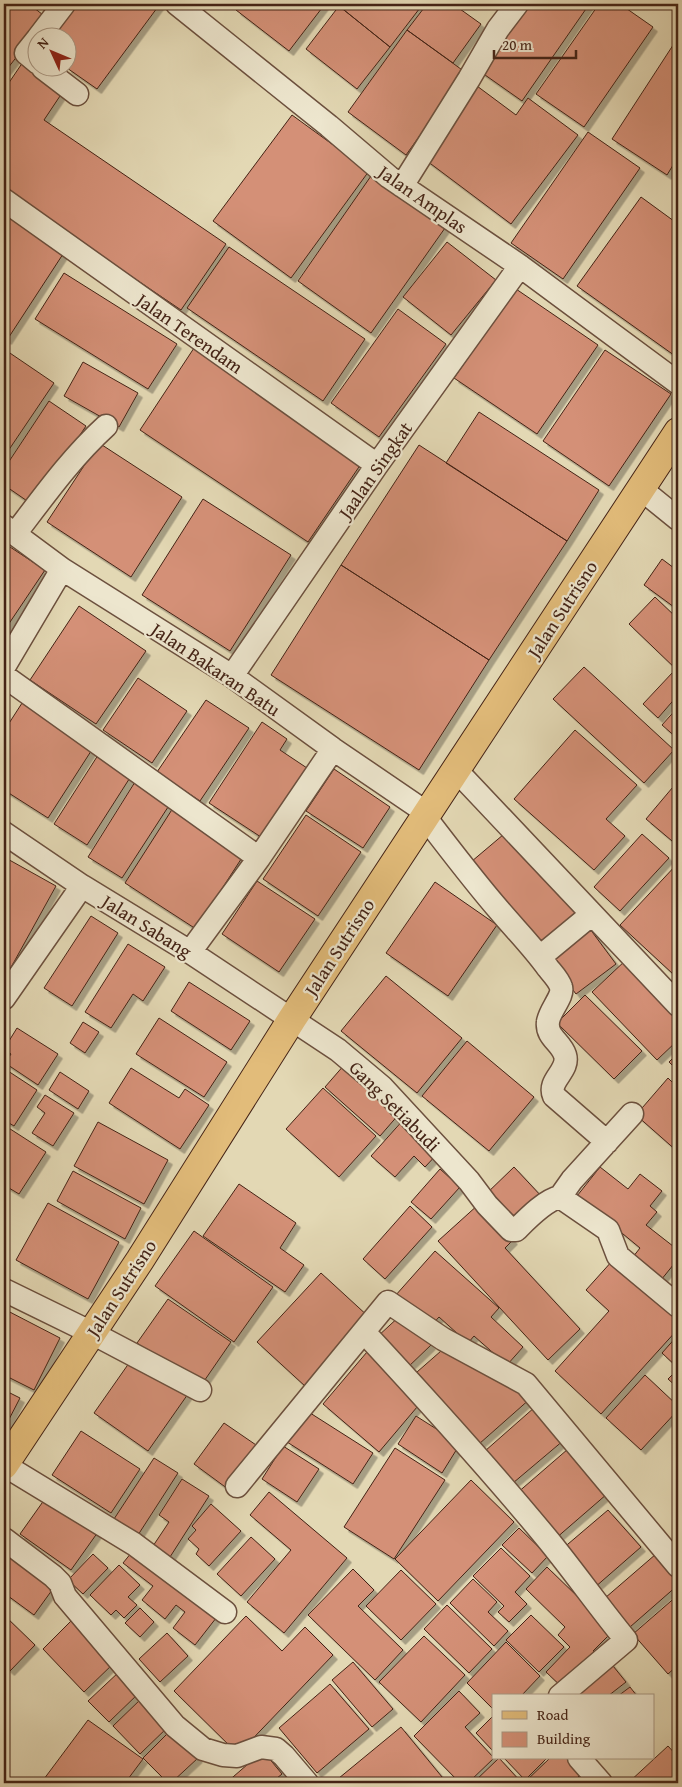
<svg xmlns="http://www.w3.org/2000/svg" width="682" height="1787" font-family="'Gentium Book Plus',serif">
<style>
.building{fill:#d49077;stroke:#442316;filter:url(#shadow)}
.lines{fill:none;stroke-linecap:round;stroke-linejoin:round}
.minor-casing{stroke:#6c503e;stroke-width:25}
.primary-casing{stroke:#442316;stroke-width:30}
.minor{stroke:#ede6ce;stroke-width:22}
.primary{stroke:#e2bc7a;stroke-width:28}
.labels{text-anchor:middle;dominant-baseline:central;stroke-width:4.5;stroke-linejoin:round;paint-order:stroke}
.street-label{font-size:19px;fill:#442316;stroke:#ede6ce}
</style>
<defs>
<filter id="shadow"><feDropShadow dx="4.5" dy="4.5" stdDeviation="0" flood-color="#0004"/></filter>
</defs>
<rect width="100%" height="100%" fill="#e3d8b4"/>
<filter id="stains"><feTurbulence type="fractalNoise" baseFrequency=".004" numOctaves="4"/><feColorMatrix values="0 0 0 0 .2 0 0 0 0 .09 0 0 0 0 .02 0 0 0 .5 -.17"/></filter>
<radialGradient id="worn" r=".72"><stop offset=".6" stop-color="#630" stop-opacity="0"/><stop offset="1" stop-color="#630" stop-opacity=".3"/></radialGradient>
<path class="building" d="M4,4h25l18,14 -43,55z
M72,4h88l-63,85 -30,-21 1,-30h-20z
M241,4h84l-36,47 -53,-41z
M341,4h82l-33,43 -51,-41z
M427,4h26l28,20 -28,39 -46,-33z
M525,4h60l3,2 -66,95 -44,-31z
M599,4h21l33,23 -69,100 -48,-33z
M339,6l51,41 -33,42 -51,-40z
M407,30l58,42 -59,83 -58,-43z
M677,39l1,118 -11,18 -55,-36z
M25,59l41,28 -22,33 182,124 -45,66 -177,-120v-9l2,-3 -2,-2v-86z
M477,86l39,29 12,-17 50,37 -67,89 -88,-66z
M292,115l77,56 -78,107 -78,-57z
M588,132l52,36 -77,111 -52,-36z
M371,176l74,52 -74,105 -73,-52z
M641,197l37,27v134l-101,-72z
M4,211l61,40 -58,89 -3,-2z
M447,242l49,38 -45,55 -48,-38z
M229,247l136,92 -42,62 -136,-93z
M64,273l113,71 -29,45 -113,-70z
M516,289l82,56 -61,89 -83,-56z
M398,309l48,35 -67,93 -48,-34z
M194,348l169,113 -55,81 -168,-112z
M4,349l50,34 -50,74z
M605,350l66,44 -62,92 -66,-45z
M83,362l55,31 -19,34 -55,-31z
M49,401l37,25 -53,79 -29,-20v-16z
M479,412l120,78 -32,51 -121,-78z
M99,443l83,54 -51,80 -84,-55z
M419,445l148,96 -78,119 -148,-95z
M203,499l88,56 -61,96 -88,-56z
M4,543l41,27 -41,61z
M662,559l16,12v29l-4,7 -30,-22z
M341,565l148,95 -70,110 -148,-95z
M655,597l23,22v52l-49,-47z
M79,606l67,45 -50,73 -66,-44z
M584,667l90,83 -30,33 -91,-84z
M673,672l5,5v18l-20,23 -15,-14z
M138,678l49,33 -35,52 -49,-33z
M24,700l71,45 -47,73 -44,-28v-59z
M206,700l43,28 -49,73 -43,-29z
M678,707v32l-16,-14z
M262,722l25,17 -7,11 33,22 -46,69 -58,-38z
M575,730l62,55 -31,34 19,17 -31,34 -80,-71z
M100,752l33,21 -46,72 -33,-21z
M334,769l56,38 -27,41 -57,-37z
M678,781v65l-32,-27z
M135,782l35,22 -48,74 -34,-21z
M173,808l72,45 -49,76 -71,-46z
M306,815l55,37 -43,64 -55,-37z
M510,829l68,82 -44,38 -69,-82z
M642,834l27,24 -49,53 -26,-24z
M4,857l52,29 -52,94z
M678,863v105l-5,6 -53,-49z
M257,881l58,38 -36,53 -57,-38z
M435,882l62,43 -49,71 -62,-43z
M91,916l27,17 -46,73 -28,-18z
M587,925l29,39 -40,30 -30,-39z
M128,944l37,23 -22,34 -10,-7 -22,34 -26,-16z
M627,959l51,53v28l-21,20 -65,-68z
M386,976l76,62 -45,55 -76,-62z
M189,982l61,39 -19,29 -60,-39z
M585,995l57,56 -28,28 -57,-56z
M159,1018l68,44 -23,35 -68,-43z
M83,1022l16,10 -14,21 -15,-10z
M17,1028l41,26 -20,31 -33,-22 6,-9 -7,-5z
M467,1041l67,56 -45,54 -67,-55z
M678,1053v18l-9,-9z
M345,1064l55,49 -20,23 -55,-49z
M131,1068l48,30 6,-9 24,16 -29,44 -71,-46z
M8,1071l29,19 -23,36 -10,-6v-43z
M60,1072l29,19 -11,18 -29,-19z
M668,1078l10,10v64l-42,-37z
M323,1088l53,48 -37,41 -53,-48z
M45,1095l29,18 -21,33 -21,-13 13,-20 -8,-6z
M404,1119l36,32 -15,16 -11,-11 -19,21 -24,-21z
M98,1122l70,38 -24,44 -70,-38z
M4,1125l42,27 -27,42 -15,-9z
M514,1167l29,31 -31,28 -28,-30z
M600,1167l28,22 12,-15 22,17 -12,15 7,6 -11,13 32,25v9l-21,26 -28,-23 11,-14 -63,-52z
M440,1169l20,18 -29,32 -20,-17z
M73,1171l68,37 -16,31 -68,-38z
M239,1184l57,39 -16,25 24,17 -19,27 -82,-56z
M48,1203l71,39 -31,57 -72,-39z
M479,1204l34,36 -8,8 75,81 -32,31 -110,-119z
M410,1206l22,21 -47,52 -22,-20z
M194,1231l79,56 -39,55 -79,-56z
M435,1251l64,57 -8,9 32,30 -16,18 -33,-29 -6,7 -29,-26 -9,10 -35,-31z
M613,1260l65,59v10l-77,85 -46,-43 54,-60 -23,-21z
M321,1273l49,45 -64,69 -49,-45z
M168,1299l63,43 -31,45 -63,-44z
M4,1309l56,29 -26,52 -30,-15z
M402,1314l29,31 -25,24 -29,-32z
M678,1335v33l-16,-15z
M441,1351l30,7 60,40 -52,46 -62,-72z
M367,1352l56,48 -44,52 -56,-48z
M134,1356l54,38 -40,57 -54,-38z
M678,1369v19l-10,-9z
M645,1375l33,31v4l-37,40 -35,-32z
M4,1390l16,8 -16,31z
M535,1407l29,33 -51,43 -28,-32z
M307,1411l66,42 -20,31 -66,-42z
M416,1416l44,28 -18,29 -44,-29z
M224,1423l35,24 -31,42 -34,-25z
M81,1431l59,38 -29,44 -59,-38z
M283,1446l36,23 -22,33 -35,-23z
M395,1448l50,32 -51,79 -50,-32z
M568,1449l39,45 -52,45 -39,-45z
M154,1458l24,15 -40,62 -24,-16z
M182,1479l27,17 -39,61 -17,-11 16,-24 -10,-7z
M471,1480l43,42 -76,79 -43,-42z
M269,1492l78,66 -63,75 -37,-31 44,-52 -41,-35z
M47,1496l51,36 -27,38 -51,-36z
M211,1504l30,27 -32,35 -13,-12 3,-5 -11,-10 8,-9 -4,-4z
M608,1510l33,37 -47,41 -33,-38z
M519,1528l29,28 -16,17 -30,-28z
M251,1537l24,22 -34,37 -24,-22z
M136,1547l84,66 -25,32 -22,-17 12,-16 -9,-7 -11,14 -23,-19 11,-14 -30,-23z
M501,1548l29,28 -15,16 12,12 -18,18 -11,-10 6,-6 -31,-30z
M7,1552l48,34 -21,29 -30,-22v-36z
M93,1554l15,14 -25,26 -15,-14z
M656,1554l22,25v6l-48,42 -25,-29z
M119,1565l21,20 -12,12 9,8 -13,13 -8,-8 -5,5 -21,-20z
M547,1567l66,64 -20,20 5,5 -33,34 -19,-18 24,-25 -12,-12 7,-8 -39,-38z
M353,1569l21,21 -16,16 45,44 -28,30 -67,-65z
M401,1570l35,34 -35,36 -35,-34z
M473,1579l24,23 -9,10 20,19 -14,15 -44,-43z
M678,1595v70l-10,9 -35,-40z
M447,1605l45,44 -23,24 -45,-44z
M140,1608l14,14 -14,15 -15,-14z
M4,1615l31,30 -25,26 -6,-5z
M531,1615l33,32 -25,25 -33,-32z
M246,1616l36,35 23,-24 28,28 -95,99 -64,-63z
M74,1618l42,43 -32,31 -41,-43z
M167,1633l21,23 -28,26 -21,-23z
M424,1636l41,39 -44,47 -42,-40z
M506,1642l34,34 -19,20h-28v13l-26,-26z
M609,1661l17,21 -18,14h-43z
M353,1662l40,47 -21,18 -40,-47z
M120,1671l20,21 -31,30 -21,-21z
M330,1684l39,45 -52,44 -38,-45z
M630,1687l7,9h-19z
M459,1691l21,22 -15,14 29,31 -26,25h-8l-46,-47z
M142,1698l28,27 -30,29 -27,-28z
M493,1716v35l-17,-18z
M88,1720l55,39 -18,24h-84z
M401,1727l46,56h-114z
M171,1730l27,28 -27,25h-3l-25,-25z
M668,1746l10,11v26h-50z
M263,1751l19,23 -11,9h-45z
M499,1758l22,24 -2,1h-46z
M504,1758h43l-22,22z
M550,1758h20l13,14 -10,10 1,1h-50z"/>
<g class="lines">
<defs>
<path id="minor" d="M177,4l152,122 60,51 131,89 158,117
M38,38l26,-34
M38,38l-12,15 12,10
M43,68l34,26
M402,186l67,-107 29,-50 19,-25
M4,200l373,265
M641,489l37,30
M4,526l58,43 170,107 101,73 94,64
M15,534c29,-38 56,-76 91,-108
M4,667l58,-98
M4,676l255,182
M232,676l145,-211 143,-199
M456,770l222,235
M425,817c24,31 48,63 74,93 16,19 34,37 49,58 4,5 11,12 13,19 3,9 -12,24 -13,35 -2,15 13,20 17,33 5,16 -18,25 -11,41l53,46
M4,833l78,53 108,66 148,98 44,37 87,94 18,24 24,25h5c11,-11 29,-30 44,-33
M190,952l69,-94 74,-109
M540,957l52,-43
M4,998l78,-112
M632,1114l-60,66 -12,17 48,33 10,26 60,50
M4,1290l88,43 108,57
M364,1332c63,68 126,137 185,209 26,32 50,66 77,99l-66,56
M4,1465l130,79 91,68
M237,1486l151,-184 55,37 83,45 152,182
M4,1539l49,37 7,7 5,13 110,130 28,23 20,6 14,1 24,-9 15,2 8,7 23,27
M579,1758l22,25"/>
<path id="primary" d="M4,1465l136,-205 152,-241 386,-587"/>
</defs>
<use href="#minor" class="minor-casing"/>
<use href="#primary" class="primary-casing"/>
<use href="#minor" class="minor"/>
<use href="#primary" class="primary"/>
</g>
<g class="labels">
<g class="street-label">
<text transform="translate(423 199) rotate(35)">Jalan Amplas</text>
<text transform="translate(190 333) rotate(35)">Jalan Terendam</text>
<text transform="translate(375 470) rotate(-55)">Jaalan Singkat</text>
<text transform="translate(562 609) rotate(-57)">Jalan Sutrisno</text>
<text transform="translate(216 669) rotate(34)">Jalan Bakaran Batu</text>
<text transform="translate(147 926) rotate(32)">Jalan Sabang</text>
<text transform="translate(339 947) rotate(-57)">Jalan Sutrisno</text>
<text transform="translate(395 1106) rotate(45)">Gang Setiabudi</text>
<text transform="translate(121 1288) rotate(-57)">Jalan Sutrisno</text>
</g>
</g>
<rect width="682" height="1787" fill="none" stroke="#e3d8b4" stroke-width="20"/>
<rect x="5" y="5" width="672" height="1777" fill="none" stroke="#442316" stroke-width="2.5"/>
<rect x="10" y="10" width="662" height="1767" fill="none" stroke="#442316"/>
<rect x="492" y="1694" width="162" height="65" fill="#ede6ce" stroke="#a99884"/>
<rect x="502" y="1711" width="25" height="8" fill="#e2bc7a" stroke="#a99884"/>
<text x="537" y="1720" font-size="15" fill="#442316">Road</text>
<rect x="502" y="1732" width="25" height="15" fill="#d49077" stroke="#a99884"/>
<text x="537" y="1744" font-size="15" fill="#442316">Building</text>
<g transform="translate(52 52) rotate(314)"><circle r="24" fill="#ede6ce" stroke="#a99884"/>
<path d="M0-4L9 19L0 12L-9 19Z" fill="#8f2418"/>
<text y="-8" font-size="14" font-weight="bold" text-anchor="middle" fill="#442316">N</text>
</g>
<path d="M494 50v8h82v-8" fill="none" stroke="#442316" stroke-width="2.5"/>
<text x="502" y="50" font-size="15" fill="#442316" stroke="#ede6ce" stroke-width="4" paint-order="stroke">20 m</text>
<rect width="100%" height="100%" filter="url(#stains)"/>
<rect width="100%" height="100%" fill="url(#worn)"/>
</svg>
